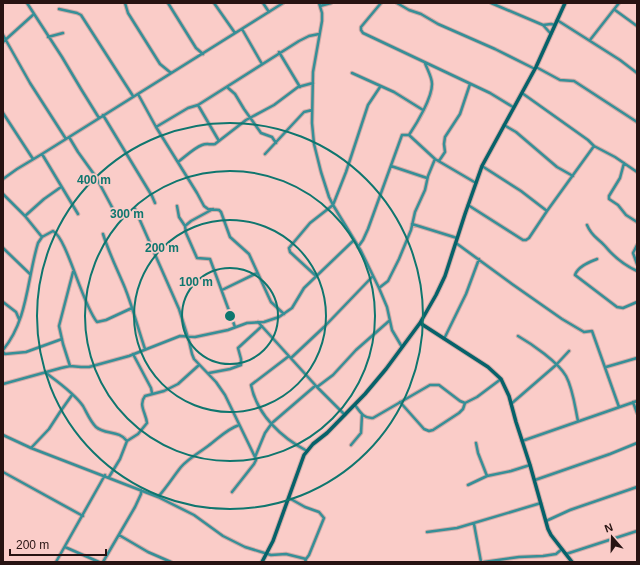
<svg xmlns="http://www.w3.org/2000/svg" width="640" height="565" font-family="Helvetica,sans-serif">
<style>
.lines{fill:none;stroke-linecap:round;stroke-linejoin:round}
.street-casing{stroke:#d4aba7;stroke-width:4.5}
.secondary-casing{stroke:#d4aba7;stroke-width:5.5}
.street{stroke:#368f97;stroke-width:2.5}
.secondary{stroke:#06626a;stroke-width:3.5}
.ring{fill:none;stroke:#0f766e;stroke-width:2}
.centre{fill:#0f766e;stroke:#faccc8;stroke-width:2}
.ring-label{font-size:12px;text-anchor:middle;font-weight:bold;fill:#0f766e;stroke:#faccc8;stroke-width:3.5;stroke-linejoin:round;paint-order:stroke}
</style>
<rect width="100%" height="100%" fill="#faccc8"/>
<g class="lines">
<defs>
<path id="street" d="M27,3l35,54 19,32 18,29
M125,3l3,10 32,51 11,9
M168,3l28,45 7,6
M214,3l21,30
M263,3l6,9
M319,3l3,10v8l-9,51 -1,51 2,21 7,28 8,25 4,8 28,46 18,37 8,19 5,23 10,17
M381,3l-20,24v3l2,3 127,60 23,14
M397,3l12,7 12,4 17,10 57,25 40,20
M491,3l52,22 8,9
M320,6l11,-3
M59,9l18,4 4,2 52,81
M615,10l22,16
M557,20l63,40 17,13
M543,25l8,-1 4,1
M242,29l20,35
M3,35l27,48 36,56
M48,37l15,-4
M590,40l29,-37
M3,42l31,-28
M279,52l21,35
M536,67l24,13 14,1 63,41
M352,73l42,19 29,18
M227,87l8,7 9,15 17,24 11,4 4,6
M522,93l66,47 6,6 21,11 22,15
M138,94l18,33 41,66 7,13 4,3 11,1 2,2 9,25 19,17 22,48 13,12
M198,105l21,36
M3,113l30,46
M103,115l49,81 3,7
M504,125l12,7 41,35 16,9
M156,127l32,-19 10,-3 101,-64 10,-5 10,-2
M409,135c8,-12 23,-37 23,-51 0,-7 -5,-15 -7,-21
M69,137l9,15 18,25 17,32
M42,154l36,60
M265,154l39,-42 8,-2
M439,161l6,-9 -1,-8 1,-7 15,-23 10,-30
M178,162c8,-6 16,-14 24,-17 5,-2 8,0 13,-1l31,-24 28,-15 24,-18 15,-4
M624,163l-4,15 -11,18v3l9,6 8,10 11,7
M391,166l36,12
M482,166l39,25 26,20
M3,179l14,-10 25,-15 241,-151
M3,194l22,22 17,21
M468,205l55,35h3l3,-2 18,-27 47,-65
M177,206l2,11 6,9 1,7 11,25 13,1 25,68
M135,209l44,100 10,32 3,13 2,5 22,23 9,13 30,62 1,3 -2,4 -22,28
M25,216l19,-17 17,-12
M412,224l45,14
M587,225c5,12 10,12 18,21 9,11 19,19 32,25
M185,226l6,-5 22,-12
M103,234c6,19 14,35 22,54 8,20 13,41 20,61
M456,243l56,41 50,35 22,13 8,-1 27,76
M637,245l-4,8 4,11
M358,247l5,-7 5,-11 34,-94h7l26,24 41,24
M3,248l27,26
M597,259c-7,3 -19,7 -22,16l42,32 6,1 14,-6
M316,276l-26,-24 -1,-4 21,-25 23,-18 13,-33 22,-67 12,-18
M379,288l9,-7 11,-22 12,-29 4,-18 10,-22 3,-14 7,-17
M222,290l35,-17
M3,302l13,10 3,7
M258,322l59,65 28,28
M518,336c14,8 40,26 48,40 7,13 9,31 12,45
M444,339l22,-45 13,-35
M3,350c25,-30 24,-71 35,-107l4,-6 11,-6c14,7 29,73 44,91l9,-2 26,-12
M3,352l2,2 21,-2 36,-13
M133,354l18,34 1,5
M289,356l-38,29c6,30 31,53 56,66
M291,358l33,-31 49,-51
M70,366l-7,-22 -4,-18 14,-54
M606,367l31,-9
M46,373c12,9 28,20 37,33 4,7 7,15 13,21 9,8 23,3 31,14
M209,373l21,-4 11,-4v-6l-3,-11 24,-22
M3,384l58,-16 9,-2 11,1h8l40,-11 51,-20 15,1 33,-7 19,-7 17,-1 15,-5 13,-9 12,-20 50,-48
M317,387l16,-12 23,-25 33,-29
M400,402l24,27 5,2 4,-1 26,-17 4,-4 2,-6
M633,402l4,11
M511,404l45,-39 13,-14
M355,405c5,7 9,14 18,13l57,-33h9l21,16 5,2 12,-6 24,-18
M3,435l28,13 127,49 36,18 29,21 22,11 26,8 15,-1 20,5
M127,441l11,-7 9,-11c-1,-10 -9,-18 -2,-27l19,-5 14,-7 21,-19
M522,441l115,-40
M476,443l2,10 9,23
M351,445l10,-12 1,-18
M31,448l18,-19 11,-17 12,-17
M255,457l10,-24 7,-10 43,-37
M3,472l80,44
M109,477l11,-18 7,-18
M535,480l75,-26 27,-11
M468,485l19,-9 24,-5 19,-6
M158,497c9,-10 15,-20 23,-30 8,-9 18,-14 27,-21 11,-8 19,-17 31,-21
M289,498l16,9 14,5 5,6 -15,37 -3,4 -1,3
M546,521l24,-11 67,-23
M474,524l7,38
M427,532l30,-4 84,-25
M119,535l29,17 23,10
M65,547l34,15
M566,554l71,-23
M56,562l49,-87
M103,562l32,-55 6,-13v-4
M484,562l35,-5 24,-1 13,-2 6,-5"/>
<path id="secondary" d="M420,323l68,44 13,12 8,17 7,26 14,43 18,64 3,6 21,27
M262,562l11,-21 31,-86 9,-11 14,-11 38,-39 21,-25 34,-46 16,-28 9,-19 20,-62 17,-48 54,-99 29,-64"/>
</defs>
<use href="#street" class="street-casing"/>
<use href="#secondary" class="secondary-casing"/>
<use href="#street" class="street"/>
<use href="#secondary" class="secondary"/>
</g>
<g class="ring">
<circle cx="230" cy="316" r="48"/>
<circle cx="230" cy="316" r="96"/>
<circle cx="230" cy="316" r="145"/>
<circle cx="230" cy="316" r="193"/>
</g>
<circle cx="230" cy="316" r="6" class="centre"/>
<g class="ring-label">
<text x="94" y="184">400 m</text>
<text x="127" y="218">300 m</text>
<text x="162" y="252">200 m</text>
<text x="196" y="286">100 m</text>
</g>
<rect width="640" height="565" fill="none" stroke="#271312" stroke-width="8"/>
<g transform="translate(612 537) rotate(340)" stroke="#faccc8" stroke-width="3" paint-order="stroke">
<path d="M0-3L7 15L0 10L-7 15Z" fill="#271312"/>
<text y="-6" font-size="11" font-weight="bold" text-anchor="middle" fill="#271312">N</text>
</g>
<path d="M10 549v6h96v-6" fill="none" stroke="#271312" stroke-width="2"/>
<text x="16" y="549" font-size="12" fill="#271312" stroke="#faccc8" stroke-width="3" paint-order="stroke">200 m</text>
</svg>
